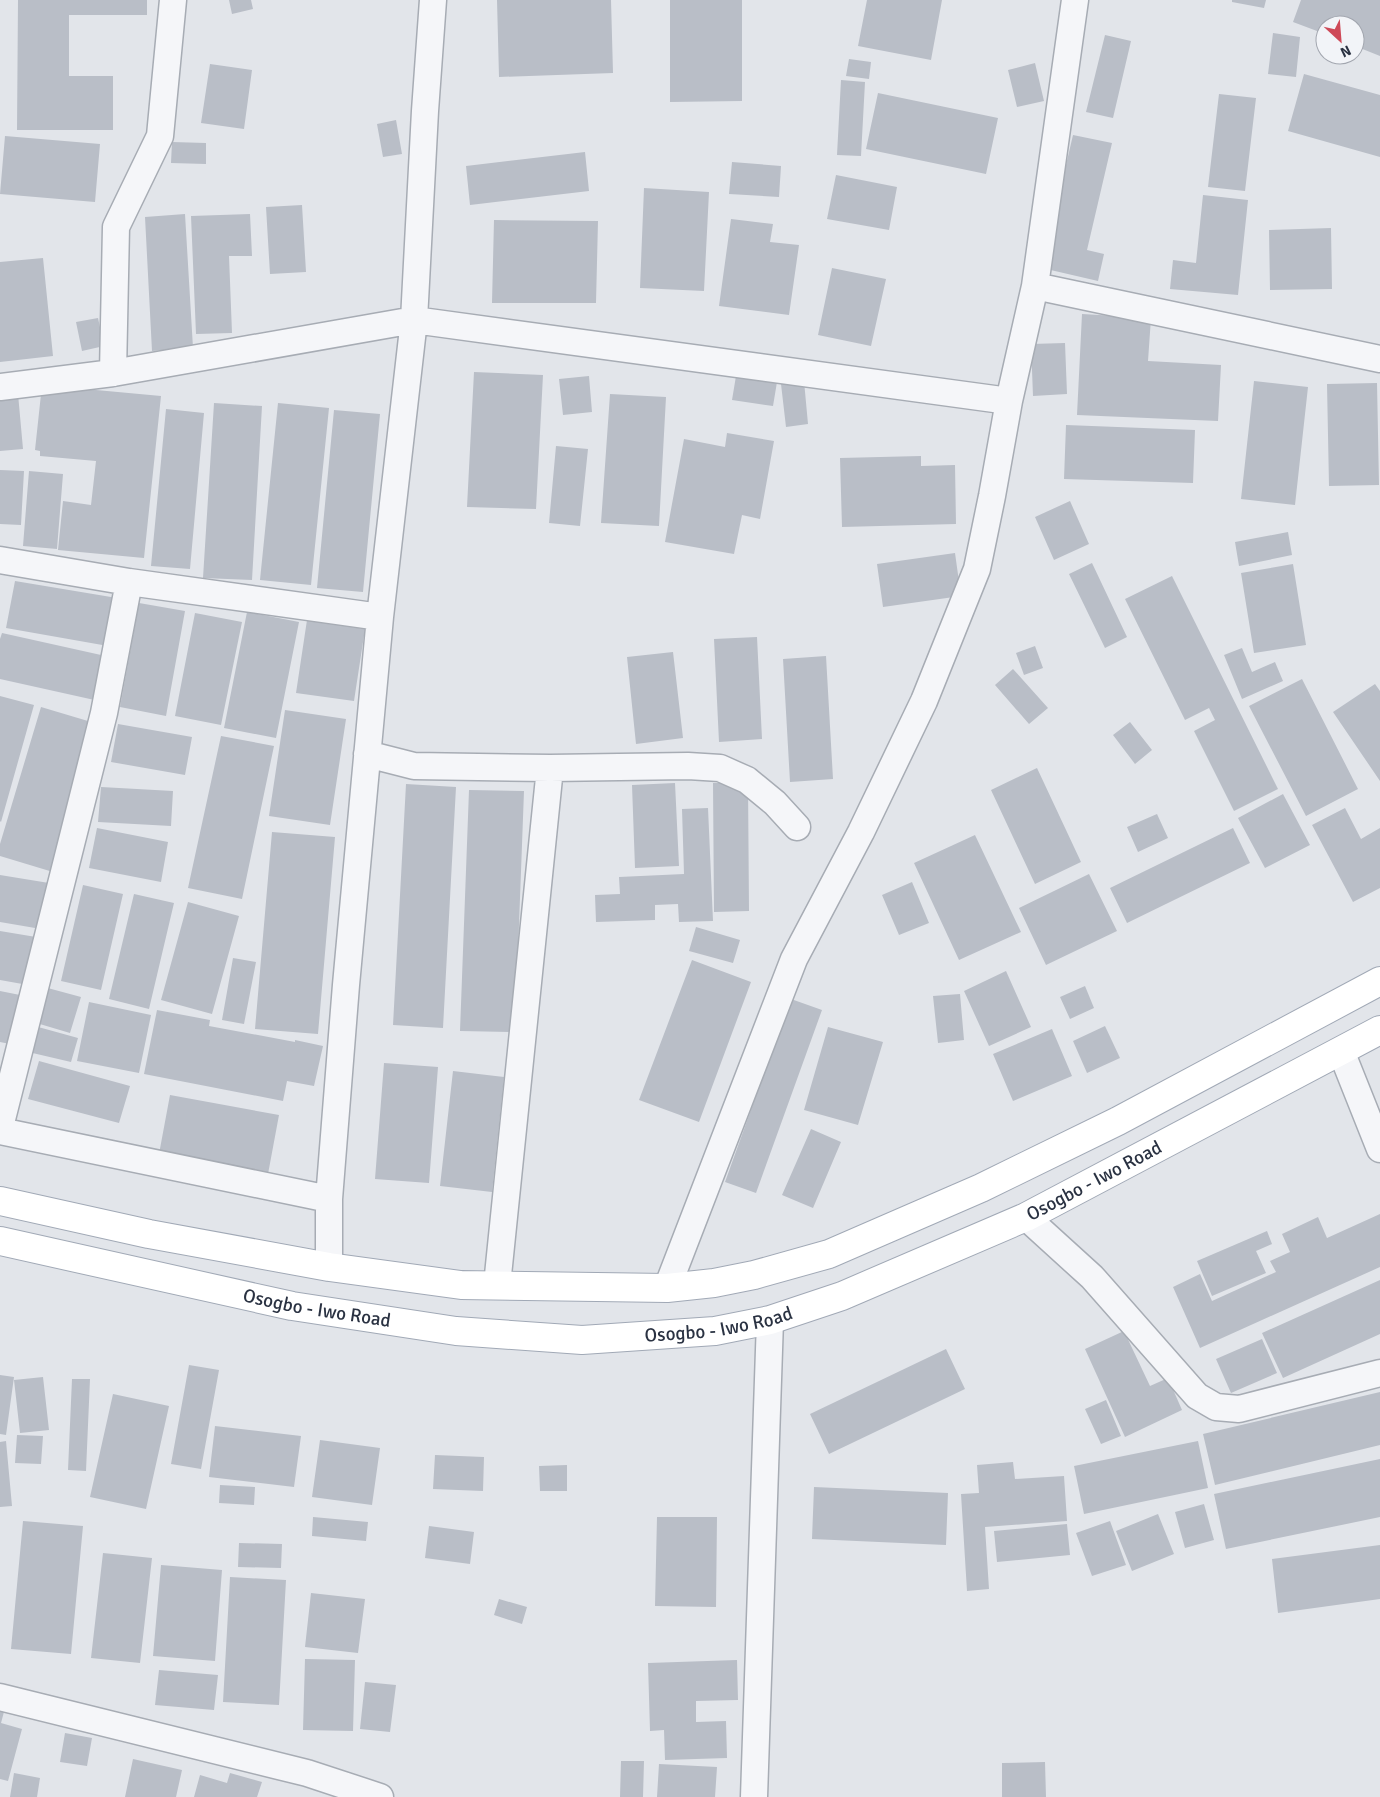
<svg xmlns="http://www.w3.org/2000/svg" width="1380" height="1797" font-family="Signika,sans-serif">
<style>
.building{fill:#b9bec7}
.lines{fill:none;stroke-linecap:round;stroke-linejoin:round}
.minor-casing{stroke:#a7acb4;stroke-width:29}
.primary-casing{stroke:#a1a9b6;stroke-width:30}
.minor{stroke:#f5f6f9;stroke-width:26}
.primary{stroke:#fff;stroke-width:28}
.labels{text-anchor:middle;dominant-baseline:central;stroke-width:4;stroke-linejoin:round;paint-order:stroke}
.street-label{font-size:19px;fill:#2a3242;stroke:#f2f4f8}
</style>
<rect width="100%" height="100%" fill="#e2e5ea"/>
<path class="building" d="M18,0h129v15h-78v61h44v54h-96z
M229,0h22l2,9 -21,5z
M497,0h114l2,73 -114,4z
M670,0h72v101l-72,1z
M867,0h75l-11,60 -73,-14z
M1232,0h34l-2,8 -32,-6z
M1301,0h79v56l-25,-10v-21h-30v9l-32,-12z
M1273,33l27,4 -4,40 -28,-3z
M1105,35l26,6 -18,77 -27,-6z
M849,59l22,3 -2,17 -23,-3z
M1035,63l9,38 -27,6 -9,-37z
M210,64l42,6 -8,59 -43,-6z
M1304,74l76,21v62l-92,-26z
M841,80l24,2 -4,74 -24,-1z
M878,93l120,25 -12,56 -120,-25z
M1219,94l37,4 -11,93 -37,-4z
M396,120l6,34 -19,3 -6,-33z
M1073,135l39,8 -25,107 17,4 -6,27 -56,-13z
M5,136l95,8 -5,58 -95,-8z
M172,142l34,1v21l-35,-1z
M585,152l4,39 -119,14 -4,-39z
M732,162l49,4 -2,31 -50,-3z
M836,175l61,12 -8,43 -62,-11z
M644,188l65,4 -5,99 -64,-3z
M1203,195l45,5 -10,95 -68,-6 3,-29 23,3z
M302,205l4,67 -36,2 -4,-67z
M185,214l8,134 -41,3 -7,-134z
M250,214l2,42h-23l3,77 -36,1 -5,-118z
M731,219l42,5 -3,18 29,3 -10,70 -70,-9z
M494,220l104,1 -2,82h-104z
M1331,228l1,61 -62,1 -1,-60z
M43,258l10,98 -53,6v-100z
M832,268l54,11 -15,67 -53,-11z
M1082,314l69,4 -3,43 73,4 -3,56 -141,-6z
M98,318l6,28 -22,5 -6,-29z
M1065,343l2,51 -34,2 -2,-52z
M474,372l69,3 -7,134 -69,-2z
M589,376l3,36 -29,3 -4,-36z
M736,376l41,6 -4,24 -41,-6z
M804,381l4,43 -22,3 -5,-43z
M1254,381l54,6 -13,118 -54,-6z
M1377,383l2,102 -50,1 -2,-102z
M42,385l119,11 -17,162 -86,-8 5,-49 28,4 5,-44 -56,-5v-5l-5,-1z
M18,394l5,55 -23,2v-56z
M610,394l56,3 -7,129 -58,-3z
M214,403l48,3 -10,174 -49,-2z
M278,403l51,5 -18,177 -51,-5z
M166,409l38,4 -14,156 -39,-3z
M334,410l46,4 -17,178 -46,-4z
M1066,425l129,5 -2,53 -129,-4z
M727,433l47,8 -14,78 -18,-4 -8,39 -69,-12 19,-103 41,8z
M556,446l32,3 -8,77 -31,-3z
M921,456v10l34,-1 1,59 -114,3 -2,-69z
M0,470l24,1 -3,54 -21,-1z
M29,471l34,3 -6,75 -34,-3z
M1070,501l19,43 -35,16 -19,-43z
M1288,532l4,23 -53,11 -4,-24z
M955,553l6,43 -78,11 -6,-43z
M1092,563l35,74 -22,11 -36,-74z
M1293,564l13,81 -52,8 -13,-80z
M1172,576l106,213 -44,22 -40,-80 21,-11 -6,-12 -24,12 -60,-121z
M15,581l102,17 -9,48 -102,-18z
M139,603l46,8 -19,105 -46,-9z
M247,612l52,10 -23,116 -52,-10z
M195,613l47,9 -21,103 -46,-9z
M307,620l58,9 -11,72 -58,-8z
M2,633l108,24 -11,44 -99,-22v-40z
M757,637l5,102 -43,3 -5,-103z
M1035,646l8,22 -19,7 -8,-22z
M1242,648l10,24 23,-10 8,19 -41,18 -18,-44z
M673,652l10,86 -47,6 -9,-87z
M826,656l7,123 -43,3 -7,-123z
M1013,669l35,39 -19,16 -34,-39z
M1302,679l56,110 -52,27 -57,-110z
M1375,684l5,7v90l-47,-69z
M0,696l34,9 -33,117 -1,-1z
M41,707l57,17 -45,148 -53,-16v-12z
M285,710l61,9 -16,106 -61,-9z
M1130,722l22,28 -17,14 -22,-29z
M118,724l74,13 -7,38 -74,-13z
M221,736l53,10 -32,153 -54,-11z
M1037,768l44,94 -46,22 -44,-94z
M675,783l4,83 -44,2 -3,-83z
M713,783h35l1,128 -35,1z
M406,784l50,3 -13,241 -50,-3z
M101,787l72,4 -2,35 -73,-4z
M469,790l55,1 -9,241 -55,-1z
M1283,794l27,51 -45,23 -27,-50z
M708,808l5,113 -34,1 -1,-18 -23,1v15l-59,2 -1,-27 25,-1 -1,-17 65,-3 -2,-65z
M1345,808l16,31 19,-11v60l-27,14 -41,-77z
M1157,814l11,24 -30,14 -11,-25z
M97,828l71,14 -7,40 -72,-14z
M1233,828l17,35 -123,60 -17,-35z
M272,832l63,5 -17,197 -63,-5z
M975,835l46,97 -62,28 -45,-97z
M1089,874l28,57 -71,34 -27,-57z
M0,875l49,8 -8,46 -41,-7z
M912,882l17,41 -30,12 -17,-40z
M83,885l40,9 -22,96 -40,-9z
M134,894l40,9 -25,106 -40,-10z
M188,902l51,14 -27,98 -51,-14z
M696,927l44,13 -7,23 -44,-12z
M0,931l36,6 -8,48 -28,-5z
M233,958l23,4 -12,62 -22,-4z
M692,960l59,22 -52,140 -60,-22z
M1006,971l25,56 -42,19 -25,-55z
M1085,986l9,22 -24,11 -10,-22z
M44,987l37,10 -11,36 -37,-11z
M0,991l25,5 -10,49 -15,-3z
M960,994l4,46 -26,3 -5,-47z
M791,999l31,11 -66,183 -31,-11z
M89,1002l62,13 -12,58 -62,-12z
M157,1010l53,10 -1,6 86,16v-2l28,6 -9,40 -27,-5 -4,20 -139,-27z
M31,1025l47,13 -7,24 -47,-11z
M1105,1026l15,32 -33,15 -14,-32z
M828,1027l55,15 -25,83 -54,-15z
M1052,1029l20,47 -59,25 -20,-47z
M39,1061l91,25 -11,37 -91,-24z
M384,1063l54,4 -9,116 -54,-4z
M453,1071l51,6 -12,115 -52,-6z
M170,1095l109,20 -11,59 -109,-20z
M811,1129l30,13 -28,66 -31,-13z
M1380,1214v53l-180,81 -27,-61 27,-13 12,27 64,-29 -6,-11 20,-9 -8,-18 36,-17 9,21z
M1267,1231l5,13 -16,7 10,22 -54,23 -15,-35z
M1380,1280v54l-97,44 -21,-45z
M1124,1331l26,55 18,-8 14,32 -57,27 -40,-88z
M1262,1339l15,34 -46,20 -15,-34z
M946,1349l19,40 -136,65 -19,-40z
M189,1365l30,5 -18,99 -30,-5z
M0,1375l14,2 -8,58 -6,-1z
M43,1377l6,53 -29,3 -6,-53z
M72,1379h18l-4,92 -18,-1z
M1380,1392v53l-165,40 -12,-51z
M113,1394l56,12 -23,103 -56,-12z
M1106,1400l15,36 -20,8 -16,-35z
M215,1426l86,10 -7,51 -85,-10z
M17,1435l26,1 -2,28 -26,-1z
M320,1440l60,8 -8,57 -60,-8z
M6,1441l6,65 -12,1v-65z
M1198,1441l10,47 -124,26 -10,-48z
M435,1455l49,2 -1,34 -50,-2z
M1380,1459v58l-154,32 -12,-55z
M1013,1462l2,17 49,-3 3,45 -82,6 4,62 -22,2 -6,-97 18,-1 -2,-28z
M567,1465v26h-27l-1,-25z
M220,1485l35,2 -1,18 -35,-2z
M814,1487l134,6 -2,52 -134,-6z
M1204,1504l10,36 -29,8 -10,-36z
M1158,1514l16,40 -42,17 -16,-40z
M313,1517l55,5 -2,19 -54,-5z
M657,1517h60l-1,90 -61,-1z
M23,1521l60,5 -12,128 -60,-5z
M1110,1521l16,44 -34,11 -16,-43z
M1067,1524l3,31 -73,7 -3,-31z
M429,1526l45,6 -4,32 -45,-6z
M239,1543l43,1 -1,24 -43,-1z
M1380,1545v54l-102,14 -6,-54z
M103,1553l49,5 -12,105 -49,-5z
M161,1565l61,5 -7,91 -62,-5z
M230,1577l56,3 -7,125 -56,-3z
M311,1593l54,6 -7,54 -53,-6z
M499,1599l28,8 -5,17 -28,-9z
M305,1659l50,1 -2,71 -50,-1z
M737,1660l1,40 -42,1v21l30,-1 1,37 -62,2 -1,-30 -14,1 -2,-68z
M159,1670l59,5 -4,35 -59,-5z
M365,1682l31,3 -6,47 -30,-3z
M0,1706l5,2 -4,15 21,6 -14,52 -8,-2z
M65,1733l27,5 -5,28 -27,-4z
M133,1759l49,11 -6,27h-51z
M621,1761h23l-1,36h-23z
M1045,1762l1,35h-44v-34z
M659,1764l58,3 -2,30h-58z
M14,1773l26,5 -3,19h-27z
M230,1773l32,9 -5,15h-63l6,-22 27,8z"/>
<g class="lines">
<defs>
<path id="minor" d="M1035,286l345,73
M113,373l3,-146 44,-91 13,-136
M0,387l113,-14 301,-53 595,81
M0,560l129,22 251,35
M367,754l47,12 136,2 138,-2 32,2 27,12 28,23 22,24
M1341,1051l39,98
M0,1127l104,-414 25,-131
M0,1131l329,68
M1026,1217l66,60 105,119 19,11 23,2 141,-36
M329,1267v-68l17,-214 34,-368 34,-297 11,-209 8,-111
M497,1285l53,-517
M667,1288l127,-329 67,-127 63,-131 53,-132 15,-73 17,-95 26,-115 40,-286
M0,1697l307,76 73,24
M754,1797l16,-477"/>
<g id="primary">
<path d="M0,1201l149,33 180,33 132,18 206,3 47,-5 40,-8 75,-21 152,-66 137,-67 262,-140"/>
<path id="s1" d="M0,1241l292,65 164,25 126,9 133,-9 55,-11 72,-24 184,-79 354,-187"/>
</g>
</defs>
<use href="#minor" class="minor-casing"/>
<use href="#primary" class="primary-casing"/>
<use href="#minor" class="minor"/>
<use href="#primary" class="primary"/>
</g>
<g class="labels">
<g class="street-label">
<text stroke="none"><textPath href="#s1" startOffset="1134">Osogbo - Iwo Road</textPath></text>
<text stroke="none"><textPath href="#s1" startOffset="324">Osogbo - Iwo Road</textPath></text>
<text stroke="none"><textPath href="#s1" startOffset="729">Osogbo - Iwo Road</textPath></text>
</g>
</g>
<g transform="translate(1340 40) rotate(154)"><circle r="24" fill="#f2f4f8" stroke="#a2a6af"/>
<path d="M0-4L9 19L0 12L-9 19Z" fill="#ce4958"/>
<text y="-8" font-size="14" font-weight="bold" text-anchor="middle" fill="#2a3242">N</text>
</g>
</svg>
